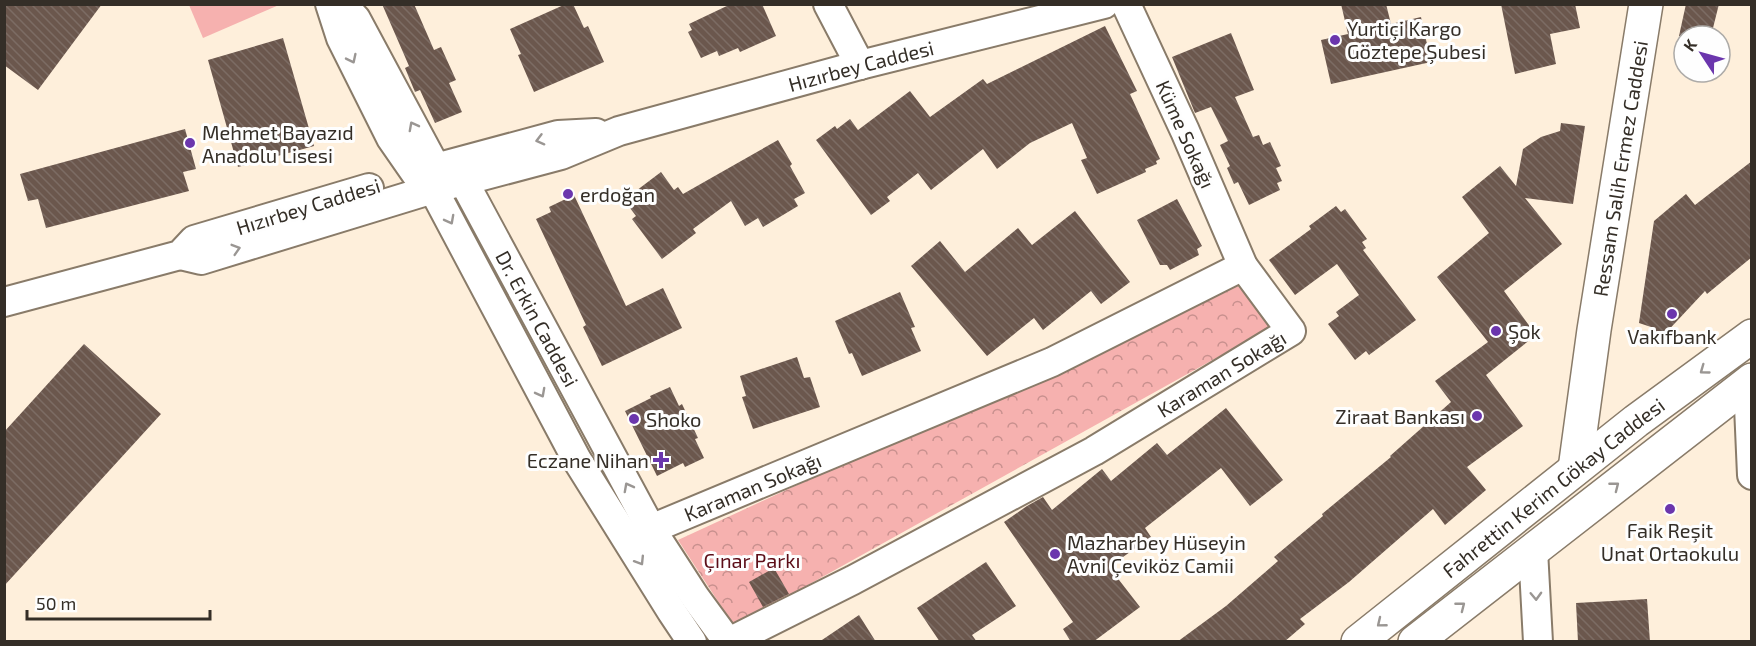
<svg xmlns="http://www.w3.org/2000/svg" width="1756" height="646" font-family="'Exo 2',sans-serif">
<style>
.green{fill:#f6b1af}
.park{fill:url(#park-crowns)}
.building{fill:url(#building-back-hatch)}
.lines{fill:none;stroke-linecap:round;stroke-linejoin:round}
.minor-casing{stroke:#897b69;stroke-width:32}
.major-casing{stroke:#897b69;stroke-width:36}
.minor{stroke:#fff;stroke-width:28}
.major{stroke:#fff;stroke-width:33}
.oneway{stroke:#9a9693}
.poi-dot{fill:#6b36ad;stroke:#fefefe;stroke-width:2}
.labels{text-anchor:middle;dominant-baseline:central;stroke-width:6;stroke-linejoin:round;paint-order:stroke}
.poi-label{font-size:20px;fill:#342e27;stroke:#fefefe;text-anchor:start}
.street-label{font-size:20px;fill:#342e27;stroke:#fefefe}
.park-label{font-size:20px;fill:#5c0d17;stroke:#fefefe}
</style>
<defs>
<pattern id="park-crowns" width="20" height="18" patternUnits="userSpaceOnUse" patternTransform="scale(1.5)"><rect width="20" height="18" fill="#f6b1af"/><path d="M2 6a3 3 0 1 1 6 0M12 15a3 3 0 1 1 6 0" fill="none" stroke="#c8908e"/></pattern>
<pattern id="building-back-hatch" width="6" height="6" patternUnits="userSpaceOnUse" patternTransform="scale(1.5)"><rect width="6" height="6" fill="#6b574d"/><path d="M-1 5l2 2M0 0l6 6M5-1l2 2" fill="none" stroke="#7c6c64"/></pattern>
</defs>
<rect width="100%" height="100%" fill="#feefdb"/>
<path class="green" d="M189,5h90l-76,33z"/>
<path class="park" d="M1235,283l39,43 -540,300 -56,-86z"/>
<path class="building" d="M4,4h98l-64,86 -34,-25z
M382,4h32l20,46 7,-3 15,33 -7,3 13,29 -27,11 -15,-33 -5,2 -10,-24 4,-2z
M566,4h7l11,24 4,-2 16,36 -70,30 -16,-37 3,-1 -11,-25z
M731,4h31l14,32 -36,16 -2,-4 -19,8 -2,-5 -16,7 -13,-26 4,-2 -3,-6z
M1341,4h45l5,20 30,-7 10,45 -100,22 -10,-44 27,-6z
M1501,4h74l5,24 -30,6 6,30 -41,10z
M1686,4h33l-8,32h-32z
M1105,26l32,65 -7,3 30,65 -4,2 1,3 -12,5 1,3 -49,22 -16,-34 6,-2 -15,-35 -42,20 -33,26 -14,-20 -52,41 -13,-17 -31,24 3,4 -19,14 -55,-75 19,-14 2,3 13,-10 8,11 52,-39 20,26 53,-38 4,5z
M1231,33l23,57 -19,7 18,40 6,-2 4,10 7,-3 11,24 -5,2 6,13 -5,2 3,7 -31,15 -11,-23 -4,2 -7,-16 3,-2 -10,-21 8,-4 -17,-34 -16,6 -23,-56z
M283,38l31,108 -76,21 -30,-107z
M1561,123l24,3 -12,78 -48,-6 37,46 -58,47 32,44 -50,40 37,51 -56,41 19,23 -41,35 -12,-16 -84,73 -49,37 5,5 -21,18h-107l49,-36 52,-45 -4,-4 49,-41 -1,-2 69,-57 -1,-1 61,-54 -16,-21 53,-39 -51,-65 52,-44 -27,-36 38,-31 16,20 7,-37 18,-12 19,-6z
M185,129l11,40 -13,3 6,19 -143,37 -8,-29 -10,2 -8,-27z
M778,140l14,24 -2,2 15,27 -11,6 4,7 -35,21 -5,-9 -13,8 -14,-25 -38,28 3,4 -34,26 -30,-40 4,-3 -12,-16 37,-28 13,18 4,-3 5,7z
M1752,161v96l-45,37 -2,-3 -43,46 -11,-10 -12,-4 15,-102 32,-27 9,11z
M574,195l52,111 37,-18 19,40 -80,38 -19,-39 3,-2 -50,-106 15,-7 -2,-5z
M1177,199l25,47 -5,3 2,6 -29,15 -3,-5h-7l-23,-45z
M1336,206l5,6 4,-3 22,30 -5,3 4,6 -3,2 53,70 -47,35 -3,-4 -11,9 -27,-36 11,-8 -3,-4 23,-17 -22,-31 -42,31 -26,-35 42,-31 -2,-3z
M1075,211l55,71 -29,22 -10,-13 -48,39 -9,-12 -47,38 -76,-90 29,-25 25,31 53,-44 14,17z
M900,292l15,35 -4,1 10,23 -59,25 -10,-23 -3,1 -14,-33z
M84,344l77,70 -157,172v-154z
M797,357l7,21 6,-1 10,30 -67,22 -11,-32 4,-1 -6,-20z
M670,387l9,19 3,-2 16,34 -3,1 9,19 -19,9 -2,-4 -26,13 -32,-65 26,-13 -1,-2z
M1226,408l57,72 -33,26 -29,-38 -76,60 6,9 -42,30 31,40 -47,35h-22l-8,-13 10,-7 -69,-100 23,-16 16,-9 9,13 50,-41 9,12 46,-38 10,12z
M986,562l30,44 -44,29 5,7h-37l-23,-34z
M774,568l15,26 -26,13 -14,-25z
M1647,599l3,43h-72l-2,-39z
M859,615l17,27h-57z"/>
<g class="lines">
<defs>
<g id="minor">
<path d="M330,4l11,34 50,100 25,36 17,15 144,271 95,152 20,30"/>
<path id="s1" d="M342,4l14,15 80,149 28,14 187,347 44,68 33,45"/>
<path d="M828,4l32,61"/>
<path d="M428,170l130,-35 38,-2"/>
<path id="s2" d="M180,255l21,5 232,-71 128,-34 58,-24 241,-66 244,-61"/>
<path d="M4,302l176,-47 14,-15 175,-52"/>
<path d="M1748,383l4,92"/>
<path id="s3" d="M651,529l401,-167 191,-96"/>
<path d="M1533,550l5,92"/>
<path id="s4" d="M729,642l124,-62 241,-129 197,-120 -48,-65 -58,-135 -59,-127"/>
</g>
<g id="major">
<path id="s5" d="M1575,469l19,-139 52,-326"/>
<path id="s6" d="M1358,642l278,-221 116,-85"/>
<path d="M1415,642l337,-262"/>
</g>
</defs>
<use href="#minor" class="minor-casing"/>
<use href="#major" class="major-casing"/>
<use href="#minor" class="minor"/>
<use href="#major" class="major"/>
</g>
<defs><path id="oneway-chevron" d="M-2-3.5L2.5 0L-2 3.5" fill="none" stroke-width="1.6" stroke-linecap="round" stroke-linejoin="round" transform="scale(1.5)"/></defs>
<g class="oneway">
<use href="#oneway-chevron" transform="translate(352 59) rotate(64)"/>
<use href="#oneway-chevron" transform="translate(413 126) rotate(-118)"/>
<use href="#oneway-chevron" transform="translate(540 140) rotate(165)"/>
<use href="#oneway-chevron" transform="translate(450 220) rotate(62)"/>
<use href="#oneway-chevron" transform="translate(236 249) rotate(-17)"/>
<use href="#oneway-chevron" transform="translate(1704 370) rotate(144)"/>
<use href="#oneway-chevron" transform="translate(541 393) rotate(62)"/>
<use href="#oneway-chevron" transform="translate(1615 486) rotate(-38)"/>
<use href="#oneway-chevron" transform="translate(628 487) rotate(-118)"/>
<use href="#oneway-chevron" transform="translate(640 561) rotate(58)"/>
<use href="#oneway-chevron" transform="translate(1536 596) rotate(88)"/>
<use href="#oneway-chevron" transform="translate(1461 606) rotate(-38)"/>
<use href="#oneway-chevron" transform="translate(1381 623) rotate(141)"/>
</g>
<g class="poi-dot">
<circle cx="1335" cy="40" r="6"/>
<circle cx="190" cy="143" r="6"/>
<circle cx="568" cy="194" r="6"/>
<circle cx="1672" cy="314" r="6"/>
<circle cx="1496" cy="331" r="6"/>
<circle cx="1477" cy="416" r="6"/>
<circle cx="634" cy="419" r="6"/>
<path d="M658 451h6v6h6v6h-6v6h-6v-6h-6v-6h6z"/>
<circle cx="1670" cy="509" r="6"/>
<circle cx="1055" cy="554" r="6"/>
</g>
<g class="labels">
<g class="poi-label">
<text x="1347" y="28">Yurtiçi Kargo<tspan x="1347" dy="23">Göztepe Şubesi</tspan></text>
<text x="202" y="132">Mehmet Bayazıd<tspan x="202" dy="23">Anadolu Lisesi</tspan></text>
<text x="580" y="194">erdoğan</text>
<text x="1508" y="331">Şok</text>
<text x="1672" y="336" text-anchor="middle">Vakıfbank</text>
<text x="1465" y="416" text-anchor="end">Ziraat Bankası</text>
<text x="646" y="419">Shoko</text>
<text x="649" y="460" text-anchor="end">Eczane Nihan</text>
<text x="1670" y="530" text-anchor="middle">Faik Reşit<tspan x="1670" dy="23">Unat Ortaokulu</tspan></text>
<text x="1067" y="542">Mazharbey Hüseyin<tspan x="1067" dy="23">Avni Çeviköz Camii</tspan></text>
</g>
<g class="street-label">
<text stroke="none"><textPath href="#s2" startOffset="710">Hızırbey Caddesi</textPath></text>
<text transform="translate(1186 134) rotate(66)">Küme Sokağı</text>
<text stroke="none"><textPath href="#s5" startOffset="304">Ressam Salih Ermez Caddesi</textPath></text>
<text transform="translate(308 206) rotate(-17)">Hızırbey Caddesi</text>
<text stroke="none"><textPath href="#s1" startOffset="376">Dr. Erkin Caddesi</textPath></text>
<text stroke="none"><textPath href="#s4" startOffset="561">Karaman Sokağı</textPath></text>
<text stroke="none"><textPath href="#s3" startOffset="110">Karaman Sokağı</textPath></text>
<text stroke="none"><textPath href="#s6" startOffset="249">Fahrettin Kerim Gökay Caddesi</textPath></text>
</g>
<g class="park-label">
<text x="752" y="560">Çınar Parkı</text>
</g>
</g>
<rect width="1756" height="646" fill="none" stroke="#342e27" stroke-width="12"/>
<g transform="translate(1702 54) rotate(306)"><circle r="28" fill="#fefefe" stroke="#adaba8" stroke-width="1.5"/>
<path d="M0-4.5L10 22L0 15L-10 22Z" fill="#6b36ad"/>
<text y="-9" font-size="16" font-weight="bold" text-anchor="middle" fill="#342e27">K</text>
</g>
<path d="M27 610v9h183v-9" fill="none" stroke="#342e27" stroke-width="3"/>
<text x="36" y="610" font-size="18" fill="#342e27" stroke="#fefefe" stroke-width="4.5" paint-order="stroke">50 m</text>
</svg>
